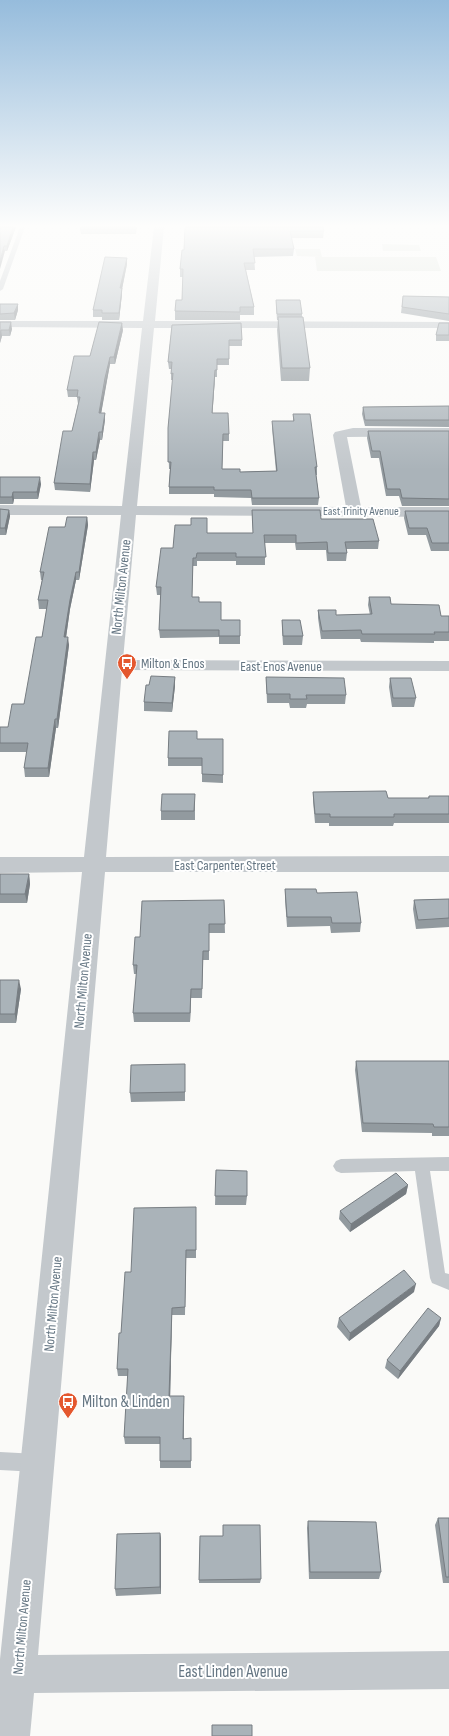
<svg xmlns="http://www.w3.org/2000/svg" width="449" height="1736" font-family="'Sofia Sans Condensed',sans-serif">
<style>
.green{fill:#dadfd7}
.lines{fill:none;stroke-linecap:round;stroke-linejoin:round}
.service{fill:#c3c8cc;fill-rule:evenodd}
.minor{fill:#c3c8cc;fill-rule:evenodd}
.wall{fill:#929a9f}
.shaded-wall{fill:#777d82}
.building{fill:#aab3b9;stroke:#777d82}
.labels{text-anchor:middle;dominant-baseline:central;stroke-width:4;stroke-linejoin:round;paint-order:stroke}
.far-street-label{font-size:12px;fill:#657683;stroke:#fff}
.street-label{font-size:14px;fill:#657683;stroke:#fff}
.poi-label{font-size:14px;fill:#657683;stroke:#fff;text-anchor:start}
.near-poi-label{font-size:17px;fill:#657683;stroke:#fff;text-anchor:start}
.near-street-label{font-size:17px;fill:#657683;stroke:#fff}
</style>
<rect width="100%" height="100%" fill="#fafaf8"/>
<path class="green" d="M382,244l37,1 2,6h-38z
M295,249h25l2,8 -25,-1z
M315,257h121l5,14h-124z"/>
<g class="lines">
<path class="service" d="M20,227h5l-22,62 -3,2v-10z
M449,1157v14h-19l15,102 4,1v16l-17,-7 -2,-5 -15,-107 -74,2 -5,-2 -3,-5 3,-5 5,-2z
M0,1452l37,2 6,3 3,6 -3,6 -6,3 -37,-2z"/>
<path class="minor" d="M154,227h10l-9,94 294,1v6h-295l-17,178 209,1 -13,-72 2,-3 18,-4h96v8l-102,1 14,70h88v10l-313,-2 -13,145 326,1v10l-327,-1 -16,187 343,-1v16h-344l-67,783 411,-4v38l-415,4 -4,43h-30v-77l82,-787 -82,1v-16h84l37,-342h-121v-10l122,1 20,-178 -142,-1v-6h143z"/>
</g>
<path class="wall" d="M0,227h16l-9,24h-2z
M81,227h56l-1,7h-55l-1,-5z
M185,227l139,4 -1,7h-32l3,11 -1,7 -39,1 1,13h-9l8,37v8h-14v5h-65v-9l7,-11 1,-23h-3v-8l4,-19z
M127,258v6l-5,25v5l-3,26h-17v-3h-9v-7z
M403,296l46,1v24l-48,-8z
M276,300l26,14v3l8,51 -1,13h-28l-4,-51 1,-10h-1l-1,-14z
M0,304l18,6 -3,10h-15z
M0,322l12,7 -2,7h-8l-2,7z
M449,323v18h-13v-6z
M172,325l70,15v6h-13v19h-12v12h-2l-3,36 17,21v7h-6l-1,28 18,3 36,-1 -4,-43v-7h21v-7l24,53v8h-1l3,23 -1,7h-66l-1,-7 -37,-1v-3h-45v-7l1,-18h-1l-1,-41 5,-48h-2v-11h-2l-1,-7z
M123,330l-8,34h-5l-4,21 -5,28h4v7l-3,20h-2l-4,20h-2l-4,32 -35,-2 -1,-7 18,-52 6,-27 -1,-7h-9l-1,-7 23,-34z
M449,406v21l-84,-1 -3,-12 1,-7z
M368,431h81v75h-47l-3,-10h-13l-7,-38h-8l-4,-20z
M0,477l41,7 -3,15h-24l-1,5h-13z
M0,509l9,1 1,6 -4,19h-6z
M252,510l69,9 58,22 -1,8h-32l1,4 -1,8h-19l-1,-11h-30l-1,-7h-30v22h-29v-4h-39v5h-4l-1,31 7,5 41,34v8h-21v-7l-59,1 -1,-8 2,-35h-4l-1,-8 17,-39 34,-15h46z
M405,511h44v40h-18l-5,-16h-18l-4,-17z
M87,517l1,8 -9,55h-3l-6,29 -4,28 3,8 -11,83h-2l-7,49h-24l-1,-9 3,-16h-27v-25h8l16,-23 18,-67 5,-28h-8l-1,-9 4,-20h-1l-1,-8 25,-45z
M369,597l22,7 50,12h8v25h-15v2l-73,-1 -1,-3h-39l-3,-21v-8l18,5h34l-2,-10z
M282,620l21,16 -1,9h-19l-1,-16z
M175,677v9l-3,26 -28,-1v-9l5,-17z
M266,677l80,18 -1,9h-38l-1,4h-16l-1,-5h-22z
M390,678l26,20 -2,9h-22l-3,-20z
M197,731v8h26v44l-21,-1v-16h-34v-8z
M313,792l75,6h40l1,-2h20v27h-55l-1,3h-64v-3h-14l-2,-22z
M195,803v17h-34v-9z
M0,874h29l1,10 -3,19h-27z
M285,889l32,4 44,30 -1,9 -29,1 -1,-7 -43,1 -2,-28z
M449,899v28l-33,2 -3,-20 1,-9z
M224,900l1,33h-16v27h-6l-1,38h-11l-1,24h-56l-1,-9 4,-39h-3l-1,-9 7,-28z
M0,980l21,9 -5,34h-16z
M356,1061h93v75h-17v-3l-70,-1 -7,-62z
M185,1064v37l-54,1 -1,-9z
M216,1170l31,26 -1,9h-31z
M408,1185l-2,9 -56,38 -11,-13 1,-8z
M196,1207v51h-10l-1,57h-13l-2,81 14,8v35l7,7v22h-31v-24h-35l-1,-7 4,-61h-10l-1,-7 4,-36 10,-61z
M414,1292l-65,49 -12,-14 2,-9z
M441,1318l-2,8 -41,53 -13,-11 2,-8z
M438,1518h11v65h-6l-8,-58z
M308,1521l73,51 -2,7h-70l-2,-51z
M160,1533l1,6v55l-45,2 -1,-7z
M200,1536l61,43 -1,4h-61z"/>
<path class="shaded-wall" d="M13,227h3l-9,24v-5z
M4,246l1,5 -5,18v-8z
M127,258v6l-5,25v5l-3,26v-7l1,-25z
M18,304v6l-3,10 -1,-7z
M11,322l1,7 -2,7 -1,-6z
M122,323l1,7 -8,34 -1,-7z
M1,330l1,6 -2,7v-9z
M110,357v7l-10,56 -1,-7z
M215,370v7l-3,43v-7z
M105,413v7l-3,20v-8z
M99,432l1,8 -4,20v-8z
M93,452l1,8 -4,32v-8z
M40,477l1,7 -3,15 -1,-7z
M13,492l1,7 -1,5 -1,-7z
M9,510l1,6 -4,19 -1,-7z
M87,517l1,8 -9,55v-8z
M76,572v8l-6,29 -5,36 -1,-8 6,-37z
M68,637l1,8 -11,83 -1,-9z
M175,677v9l-3,26v-9z
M55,719l1,9 -7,49 -1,-9z
M29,874l1,10 -3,19 -2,-9z
M19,980l2,9 -5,34 -1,-9z
M191,989v9l-1,24v-9z
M408,1185l-2,9 -56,38 1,-8z
M416,1284l-2,8 -65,49 1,-8z
M172,1308v7l-2,89 -1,-8z
M441,1318l-2,8 -41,53 2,-8z
M160,1533l1,6v55l-1,-7z"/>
<path class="building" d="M0,227h13l-6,19h-3l-4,15z
M81,227h55v2h-56z
M185,227h138l1,4h-34l4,18h-41l2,14h-11l10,44h-14v5l-65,-1 1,-11h6l1,-31h-3l2,-19h2z
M105,257l22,1 -7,30h2l-3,25h-17v-3h-9z
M403,296l46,1v17l-47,-7z
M276,300h24l2,14h-25z
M0,304h18l-4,9 -14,1z
M278,317h25l7,51h-28z
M0,322h11l-2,8h-8l-1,4z
M99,322l23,1 -8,34h-4l-5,21 -6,35h6l-3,19h-3l-3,20h-3l-3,32 -36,-1 9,-52h9l8,-34h-3l1,-7h-11l7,-34h16z
M241,323l1,17h-13v19h-12v11h-2l-3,43h16l1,21h-6l-1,35h18v3l37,-1 -5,-50h22l-1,-7h17l7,53h-2l4,31h-67l-1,-8h-37v-3h-45l2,-25h-3v-34l5,-55 -2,1 1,-12h-4l4,-37z
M439,323h10v12h-13z
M449,406v14h-84l-2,-13z
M368,431h81v68l-47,-1 -2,-9h-13l-7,-38h-8z
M0,477h40l-3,15h-24l-1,5h-12z
M0,509l9,1 -4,18h-5z
M252,510h68l1,9h52l6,22 -34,1 2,11h-19l-1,-11 -31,1v-8h-32l2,22h-30v-4h-39l-1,5h-3l-1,39h7v5h22v18h19v16h-21v-6h-60l2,-43h-5l5,-39h12l2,-23h16v-7h16v15h46z
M405,511h44v32h-17l-5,-15h-18z
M67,517h20l-8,55h-3l-6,28 -6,37h4l-11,82h-2l-7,49h-24l4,-25h-28v-16h8l4,-23h12l12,-67h6l6,-37h-10l6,-28h-4l9,-45h16z
M369,597h21l1,7 48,1 2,11h8v16h-15l1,2h-73l-1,-4 -39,1 -4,-21h18v5l36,-1z
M282,620h18l3,16h-20z
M151,676l24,1 -3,26 -28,-1 2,-17h3z
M266,677l78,1 2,17h-40l1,4h-17v-5h-23z
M390,678h21l5,20h-23z
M169,731h28v8h26v36l-21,-1v-16h-34z
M386,791l2,7h41v-2h20v18h-55v3h-64v-3h-15l-2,-22z
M162,794h33l-1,17h-33z
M0,874h29l-4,20h-25z
M285,889h31l1,4 40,-1 4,31h-29l-1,-6h-44z
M449,899v19l-31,2 -4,-20z
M224,900l1,24h-16v27h-6l-1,38h-11l-1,24h-57l4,-48h-4l2,-28h5l2,-36z
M0,980h19l-4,34h-15z
M356,1061h93v66h-15l-1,-3 -70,-1z
M185,1064v28l-55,1 1,-28z
M216,1170l31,1v25h-32z
M396,1173l12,12 -57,39 -11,-13z
M196,1207v43h-10l-1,57 -13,1 -3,88h15l-1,43 8,-1v23h-31v-24h-36l4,-68h-11l2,-36h2l4,-61h6l3,-64z
M404,1270l12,14 -66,49 -11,-15z
M428,1308l13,10 -41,53 -13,-11z
M438,1518h11v59h-3z
M308,1521l68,1 5,50h-71z
M223,1525h37l1,54 -62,1 1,-44h23z
M160,1533v54l-45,2 2,-55z
M212,1725h40v11h-40z"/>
<linearGradient id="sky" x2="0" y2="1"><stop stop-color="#96bcdc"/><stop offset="0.48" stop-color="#fdfdfc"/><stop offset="1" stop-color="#fdfdfc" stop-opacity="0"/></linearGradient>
<rect width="449" height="470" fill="url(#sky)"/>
<defs>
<symbol id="bus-pin" viewBox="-11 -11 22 30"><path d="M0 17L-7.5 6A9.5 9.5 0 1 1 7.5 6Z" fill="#e4572e" stroke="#fff"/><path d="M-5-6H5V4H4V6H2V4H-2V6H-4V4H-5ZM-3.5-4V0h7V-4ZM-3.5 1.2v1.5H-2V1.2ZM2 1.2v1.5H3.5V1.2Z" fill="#fff"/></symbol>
</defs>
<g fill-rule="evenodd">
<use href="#bus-pin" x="116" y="652" width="22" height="30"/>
<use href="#bus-pin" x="57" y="1391" width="22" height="30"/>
</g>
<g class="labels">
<g class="far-street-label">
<text x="361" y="511">East Trinity Avenue</text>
</g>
<g class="street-label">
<text transform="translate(121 587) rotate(-84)">North Milton Avenue</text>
<text x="281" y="666">East Enos Avenue</text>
<text x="225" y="865">East Carpenter Street</text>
<text transform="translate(83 981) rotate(-85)">North Milton Avenue</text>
<text transform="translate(53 1304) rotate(-85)">North Milton Avenue</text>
<text transform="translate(22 1627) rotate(-85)">North Milton Avenue</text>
</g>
<g class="poi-label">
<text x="141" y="663">Milton &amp; Enos</text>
</g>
<g class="near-poi-label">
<text x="82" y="1402">Milton &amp; Linden</text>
</g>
<g class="near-street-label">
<text x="233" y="1672">East Linden Avenue</text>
</g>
</g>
</svg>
